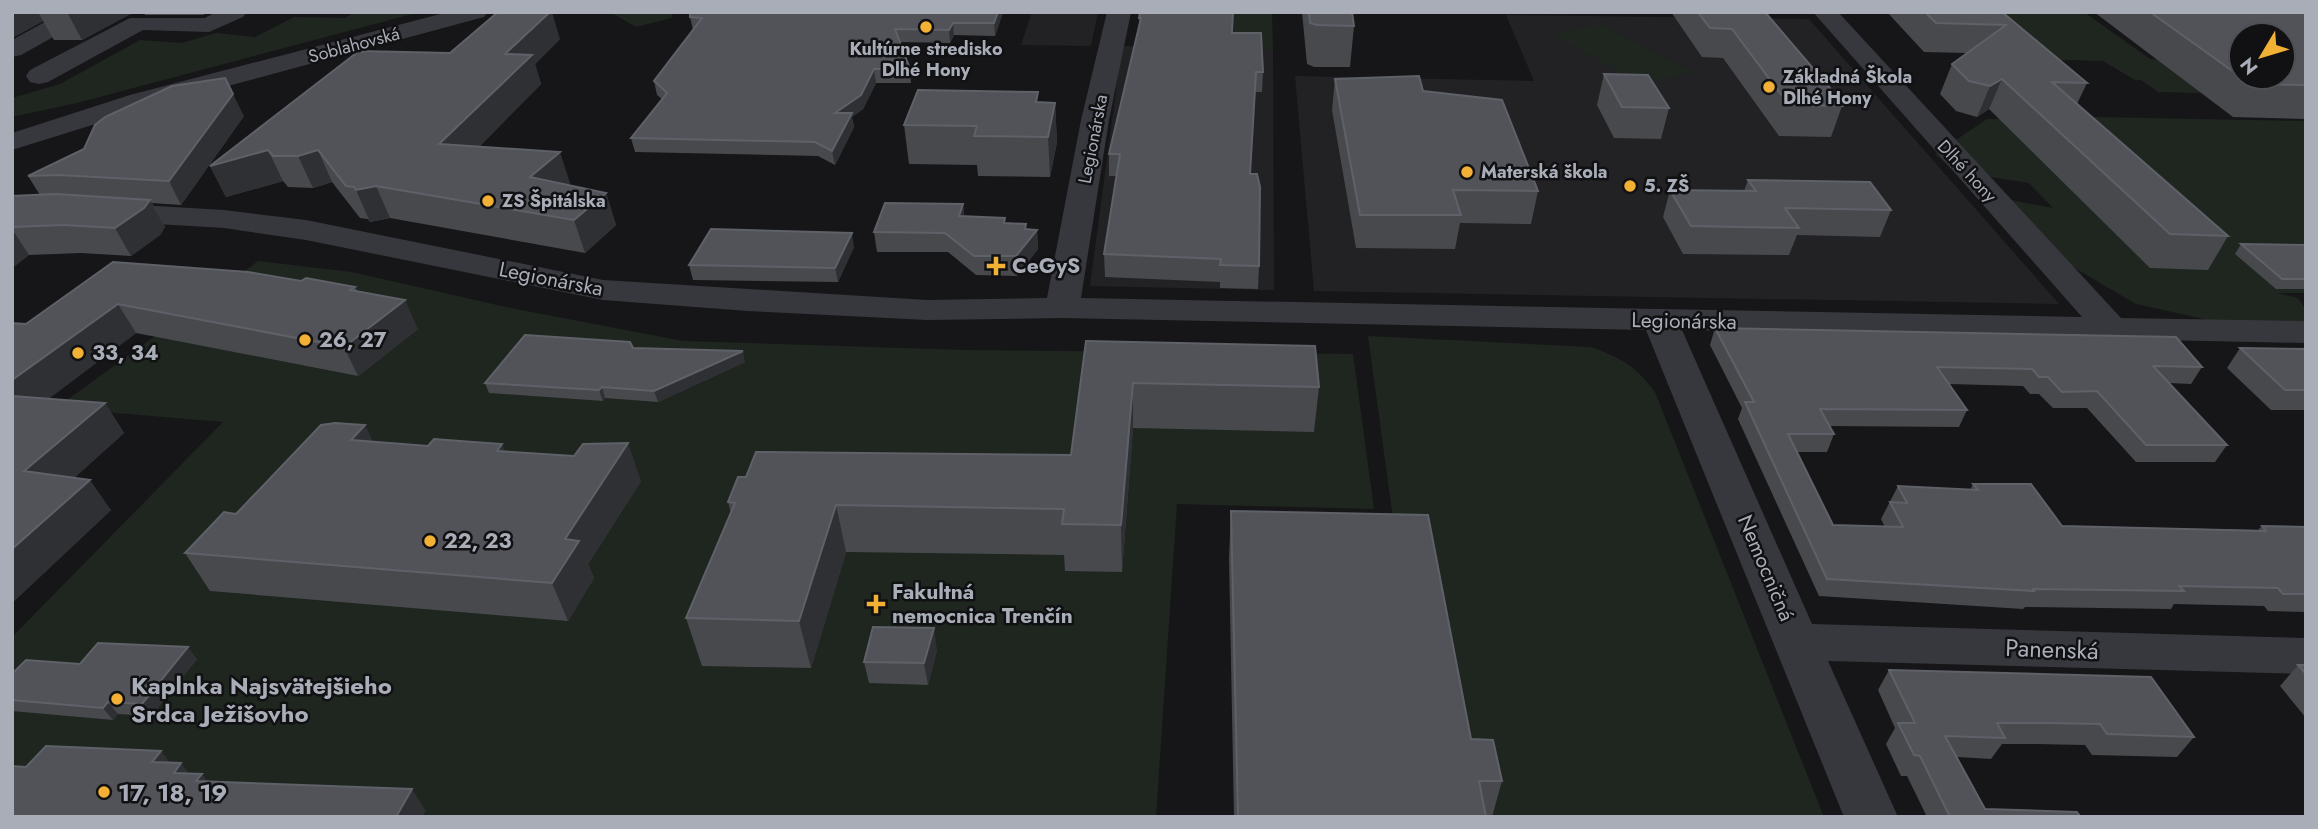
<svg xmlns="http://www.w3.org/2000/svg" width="2318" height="829" font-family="Jost,sans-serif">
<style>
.built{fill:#222225}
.green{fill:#1e261f}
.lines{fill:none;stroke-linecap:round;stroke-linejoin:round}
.street{fill:#37383d;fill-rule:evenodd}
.wall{fill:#47494d}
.shaded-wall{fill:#2f3033}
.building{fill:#525359;stroke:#5f6168;stroke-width:2}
.poi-dot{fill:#f2b134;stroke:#111113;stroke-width:2.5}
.labels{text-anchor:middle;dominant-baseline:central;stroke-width:5;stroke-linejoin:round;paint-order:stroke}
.far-street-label{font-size:18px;fill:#a8adb8;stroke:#111113}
.far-poi-label{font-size:18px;font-weight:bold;fill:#a8adb8;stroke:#111113;text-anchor:start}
.poi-label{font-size:21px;font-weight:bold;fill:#a8adb8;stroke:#111113;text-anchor:start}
.street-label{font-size:21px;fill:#a8adb8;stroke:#111113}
.near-street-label{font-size:24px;fill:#a8adb8;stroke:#111113}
.near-poi-label{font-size:24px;font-weight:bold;fill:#a8adb8;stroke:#111113;text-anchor:start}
</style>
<rect width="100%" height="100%" fill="#161618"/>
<path class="built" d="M1032,12h66l-7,34 -70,-1z
M1506,15l303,4 250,285 -745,-13 -19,-215 239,5z
M1122,46l151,4 1,240 -184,-4z"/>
<path class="green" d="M355,12h65l-343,91 -65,14v-19l48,-14 80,-44 42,3 34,-10 39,4 39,-20 51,1z
M610,12h64l-3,6 -35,9z
M1233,12h39l1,38 -61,-1 22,-9z
M1975,12h109l66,47 73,2 18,16h42l23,19 -148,-4 -17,-12h-6l-32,-19 -37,-1 -35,5z
M1600,24l93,48 -50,12 -90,-49z
M1998,115l308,6v172h-28l20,5 8,12v15l-66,2 -104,-23 -128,-75 3,-29 42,8 -24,-25 -75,-12 -19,-17 52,-35h15z
M258,261l94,11 154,35 177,34 284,9 386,4 21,155 -197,-5 -21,313h-1144v-180l211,-215 -167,-14z
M1368,336l223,11c30,11 44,18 64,45l169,425h-338l-87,-255z"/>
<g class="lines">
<path class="street" d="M63,12h30l-4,5 -68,38 -9,2v-17z
M216,12h31l-4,5 -34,15 -66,-2 -95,52 -9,2 -9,-2 -4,-6 4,-6 100,-52h75z
M448,12h40l-4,5 -334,90 -138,43v-17l118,-38z
M1107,12h24l-22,108 -28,178 1001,19 -269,-305h25l283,306 185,3v22l-624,-13 130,294 494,14v36l-478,-13 70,156h-54l-198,-487 -584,-12 -135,2 -179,-9 -145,-11 -297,-60 -82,-12 -152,-9 -60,2v-18l60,-2 152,9 82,10 297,60 324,20 120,-2 34,-178z"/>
</g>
<path class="wall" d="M12,12h122l-52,28h-28l-11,-19 -31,17z
M144,12h64l-5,3h-58z
M1003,12l-8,24 -41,-1 -4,8 -51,-1 11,27 1,14h-35l-13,26 -11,8 2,10 -19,38 -17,-9 -183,-4 -4,-14 31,-39 -5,-4 -3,-14 39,-51 -3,-13z
M1302,12h50l2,14 -4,41h-36l-7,-3z
M1671,12h94l70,82 -1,2 8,10 -11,31 -52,-1 -56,-78 -21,-1z
M1887,12h115l85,71 -10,21 151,132 -20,34 -58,-2 -161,-159 -12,8 -21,-6 -16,-17 12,-30 15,-11 -43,-1z
M2094,12h212v107l-73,-2z
M1139,18l93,15 31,39 -1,20h-7l-5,82 9,92 -1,23 -38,-1v-6l-115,-5 -1,-23 12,-78h-7v-22l30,-127z
M560,39l-25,25 6,20 -62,63 91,36 -2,2 38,8 10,32 -31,28 -195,-35 -20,4 -2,-3 -8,-1 -28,-36 -19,6 -25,-1 -5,-6 -57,16 -16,-31z
M1604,74l65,34 -8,31 -47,-1 -17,-33z
M1335,79l88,12 115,100 -7,33 -71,-1 -5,26 -99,-1 -24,-138z
M1039,102l16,1 2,39 -7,35 -72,-1 -1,-11 -68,-1 -5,-39z
M244,116l-63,89 -29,-2 13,24 -5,8 -29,21 -50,-3 -52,2 -17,13v-72l28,-1 -12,-19z
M1748,180l143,30 -11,27 -83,-2 -8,20 -106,-1 -20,-37 7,-27 74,1z
M963,204l1,12 41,2v5l21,6 11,1 1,19 -21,27 -41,-1 -28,-23h-71l-3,-20z
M2241,244l65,1v44h-30l-41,-35z
M854,247l-16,35 -145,-2 -4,-15z
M113,262l242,25 3,5 60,37 -60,47 -222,-43 -88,66 57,4 19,30 -50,45 37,32 -99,93 14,-279z
M1715,328l487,39 -11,17 -22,-1 58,62 -12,17h-79l-49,-54h-34l-14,-14h-9l-7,-8 -74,-2 18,26 -8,17 -129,-1 4,8 -7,18h-30l36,73 52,2 -4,-8 17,-33 72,4 3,-6 89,42 196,4 4,-4 44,1v85l-38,-1 -4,-5 -90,-2 -3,5 -146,-2 -2,2 -204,-13 -81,-177 4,-11 -32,-63z
M1086,341l233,46 -5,45 -181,-4 -11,144 -57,-1 -1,-16 -218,-3 -35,116 -109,-2 -16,-48 45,-105 -3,-11 18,-25 325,-22z
M633,348l112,14 -87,40 -53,-4 -2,3 -114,-8 -4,-10z
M2240,348l66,1v61h-35l-44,-42z
M373,442l132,9 136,30 -53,83 6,14 -26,43 -358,-30 -25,-38 51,-39z
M1231,511l240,228 31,42 -10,36h-258l-5,-259z
M937,650l-9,35 -59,-2 -5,-21z
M197,659l-46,57 -33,-2 -5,6 -101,-9v-37l68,-10z
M2298,665h8v53l-26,-32z
M1889,670l305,67 -17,20 -85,-2 -7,-10 -49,-1h-34l-11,15 -34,-2 28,52 124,8h-182l-20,-41h-6l-15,-32 9,-16 -17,-38z"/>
<path class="shaded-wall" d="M12,12h26l5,9 -31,17z
M67,12h67l-52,28z
M550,12h2l8,27 -25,25 6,20 -90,91 -12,-31 66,-90z
M998,12h5l-8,24 -1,-13z
M953,23l1,12 -4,8 -1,-13z
M874,69l2,14 -13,26 -11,8 2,10 -19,38 -3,-14 3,-38z
M2002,79l-13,30 -12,8 13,-31z
M233,94l11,22 -63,89 -12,-24z
M1055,103l2,39 -7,35 -2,-40z
M268,150l15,31 -57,16 -16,-31z
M318,150l14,32 -19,6 -15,-32z
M560,152l10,31 -29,26 -11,-32z
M376,186l14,32 -20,4 -14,-32z
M606,193l10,32 -31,28 -11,-33z
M150,200l15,27 -5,8 -29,21 -16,-28z
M963,204l2,19 -6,-7z
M1026,224l1,18 10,-12 1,19 -21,27 -1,-20z
M12,229l17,26 -17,13z
M852,233l2,14 -16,35 -3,-14z
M405,300l13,29 -60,47 -14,-29z
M118,304l18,29 -122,92 -2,-2v-43z
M743,351l2,11 -87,40 -4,-11z
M1133,383v45l-11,144 -1,-47z
M602,387l3,11 -2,3 -4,-11z
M105,403l19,30 -77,69 -23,-31z
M365,425l18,37 -32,-22z
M628,443l13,38 -53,83 6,14 -26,43 -16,-38 13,-44z
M502,444l15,37 -20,-30z
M90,480l21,30 -99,93v-54z
M836,505l10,47 -35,116 -12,-47z
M934,628l3,22 -9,35 -4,-22z
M188,647l9,12 -46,57 -9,-12z
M108,702l10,12 -5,6 -10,-12z
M161,751l15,19 5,-7 17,22 -46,-23z
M202,774l17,22 -23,-15z
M412,789l14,22 -4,6h-26z"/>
<path class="building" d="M498,12h52l-45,42 27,1 -93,89 121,8 -30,25 76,16 -32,27 -198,-34 -20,4 -2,-3 -8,-1 -28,-36 -20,6h-25l-5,-6 -58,16 149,-115 91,2z
M690,12h308l-4,11h-41l-4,7 -54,-1 15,40h-36l-13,26 -26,18h17l-20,38 -17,-9 -184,-4 36,-45 -13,-12 48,-63 -12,-1z
M1140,12h93l-1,21h29l2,39h-7l-6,102h7l3,13 -1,79 -39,-1 1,-6 -117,-5 16,-100h-11l32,-136h-2z
M1309,12h43l2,14 -37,-1 -7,-2z
M1698,12h67l70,82h-3l10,12 -53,-1 -57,-76 -22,-1z
M1925,12h77l85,71 -35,-1 176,154 -58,-2 -168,-155 -12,7 -21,-5 -17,-17 54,-39 -70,-2z
M2150,12h156v73l-54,-1 -10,-7h41v-42h-42v42z
M1604,74l44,1 21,33 -47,-1z
M1419,76l4,15 79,9 36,91 -85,-1 8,25h-101l-25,-136z
M225,78l8,16 -64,87 -111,-6 -30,1 56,-27 11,-24 10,-8 67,-31z
M918,90l120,2 -2,10 19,1 -7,34 -74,-1 3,-10 -73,-1z
M1748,180l122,2 21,28 -106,-2 14,20 -108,-2 -21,-36 86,1z
M55,194l95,6 -6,8 -29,20 -51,-3 -52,2v-31z
M885,203l78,1 -4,12 46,2 -1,5 22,1 -1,5 12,1 -21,26h-42l-29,-23 -71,-1z
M711,229l141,4 -17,35 -146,-3z
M2241,244l65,1v34h-24z
M113,262l135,10 53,9 5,-3 49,9 -5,3 55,10 -61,47 -226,-43 -106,76v-57l14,1z
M1715,328l461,9 26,30 -49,-1 74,79h-81l-49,-54 -35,1 -14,-15h-9l-7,-8 -95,-2 30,43 -147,-1 14,25h-46l45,91 70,2 -13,-25 17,1 -9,-17 80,4 -5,-6h58l31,42 204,5 -4,-5 44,1v67h-23l-5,-6 -99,-2 5,5 -151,-2 1,2 -207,-12 -82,-177h9z
M525,335l105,7 3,6 110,3 -89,40 -52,-4 -3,3 -114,-7z
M1086,341l229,5 4,41 -186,-4 -12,142 -59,-1 2,-15 -228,-4 -37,116 -113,-3 49,-115 -7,-1 10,-25h8l10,-25 315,3z
M2240,348l66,1v41h-21z
M12,396l93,7 -81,68 66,9 -78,69z
M335,423l30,2 -14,15 77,6 6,-7 68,5 -5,7 77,5 9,-12 45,-1 -63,96 14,2 -27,42 -367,-30 39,-41 12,2 85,-89z
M1231,511l197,4 43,224 22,1 9,41h-23l7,36h-248z
M873,627l61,1 -10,35 -60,-1z
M98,643l90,4 -46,57 -34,-2 -5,6 -91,-8v-26l14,-14 54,4z
M2298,665h8v9z
M1889,670l262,7 43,60 -87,-3 -7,-10 -50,-1h-53l8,15 -60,-2 40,73 92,3 3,4 29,1h-159l-30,-61 -6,-1 -16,-32h17z
M46,746l115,5 -9,11 29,1 -7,10 28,1 -6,7 216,8 -16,28h-384v-51l14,1z"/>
<g class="poi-dot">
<circle cx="926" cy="27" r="7"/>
<circle cx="1769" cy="87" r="7"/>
<circle cx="1467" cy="172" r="7"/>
<circle cx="1630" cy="186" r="7"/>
<circle cx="488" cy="201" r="7"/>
<path d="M992.5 255.5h7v7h7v7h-7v7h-7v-7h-7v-7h7z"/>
<circle cx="305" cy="340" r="7"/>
<circle cx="78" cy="353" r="7"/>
<circle cx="430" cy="541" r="7"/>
<path d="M872.5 593.5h7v7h7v7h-7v7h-7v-7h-7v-7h7z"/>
<circle cx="117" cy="699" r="7"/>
<circle cx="104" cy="792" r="7"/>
</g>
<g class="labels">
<g class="far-street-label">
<text transform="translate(354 45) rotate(-15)">Soblahovská</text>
<text transform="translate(1093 139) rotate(-79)">Legionárska</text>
<text transform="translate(1967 171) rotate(47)">Dlhé hony</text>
</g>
<g class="far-poi-label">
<text x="926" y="49" text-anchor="middle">Kultúrne stredisko<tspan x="926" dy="21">Dlhé Hony</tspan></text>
<text x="1783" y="77">Základná Škola<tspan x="1783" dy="21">Dlhé Hony</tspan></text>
<text x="1481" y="172">Materská škola</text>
<text x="1644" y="186">5. ZŠ</text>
<text x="502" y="201">ZS Špitálska</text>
</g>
<g class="poi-label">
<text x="1012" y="266">CeGyS</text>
<text x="319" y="340">26, 27</text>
<text x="92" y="353">33, 34</text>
<text x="444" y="541">22, 23</text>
<text x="892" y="592">Fakultná<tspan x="892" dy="24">nemocnica Trenčín</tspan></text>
</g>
<g class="street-label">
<text transform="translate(551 279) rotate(11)">Legionárska</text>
<text transform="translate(1684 321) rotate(1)">Legionárska</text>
<text transform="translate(1766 568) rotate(67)">Nemocničná</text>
</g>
<g class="near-street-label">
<text transform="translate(2052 649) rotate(2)">Panenská</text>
</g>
<g class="near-poi-label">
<text x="131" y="685">Kaplnka Najsvätejšieho<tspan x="131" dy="28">Srdca Ježišovho</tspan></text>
<text x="118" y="792">17, 18, 19</text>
</g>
</g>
<rect width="2318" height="829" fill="none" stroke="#a8adb8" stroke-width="28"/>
<g transform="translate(2262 56) rotate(232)"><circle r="33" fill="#111113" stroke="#4d4f55" stroke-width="2"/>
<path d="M0-5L12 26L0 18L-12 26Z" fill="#f2b134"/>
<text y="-10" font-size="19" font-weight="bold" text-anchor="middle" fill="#a8adb8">N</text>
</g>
</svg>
